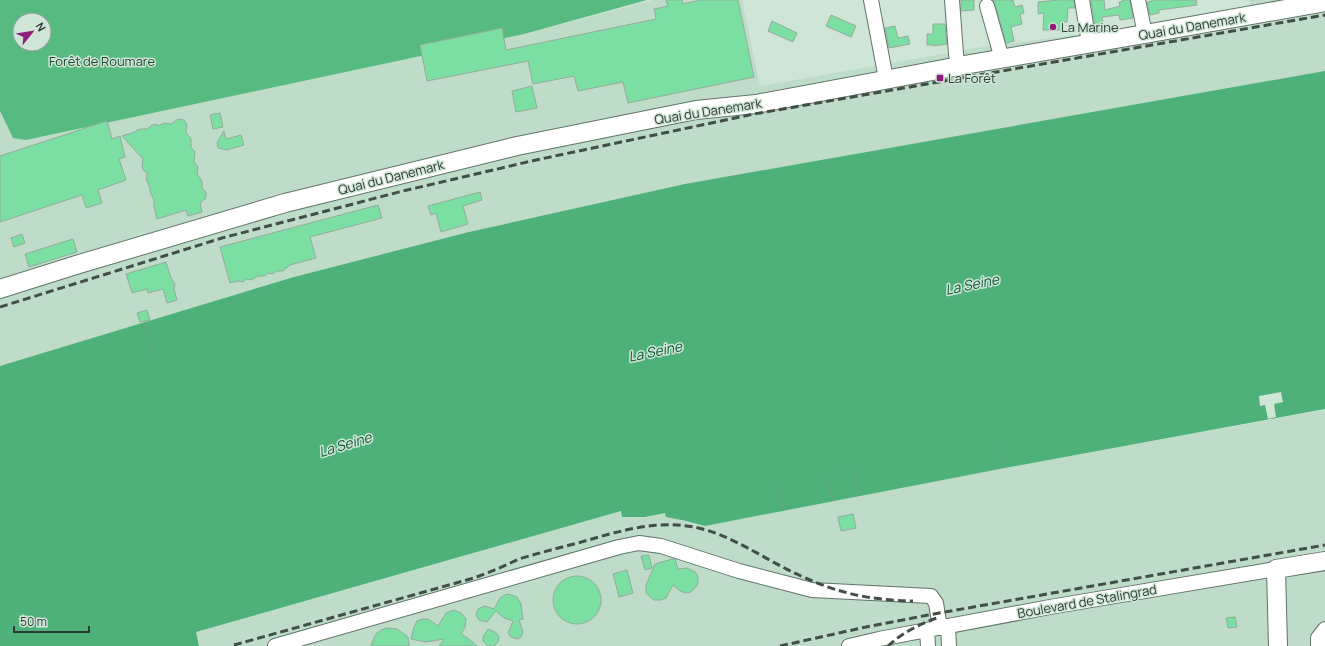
<svg xmlns="http://www.w3.org/2000/svg" width="1325" height="646" font-family="Manrope,sans-serif">
<style>
.built{fill:#bedcc8}
.forest{fill:#57ba81;fill-rule:evenodd}
.water{fill:#4eb179}
.pier{fill:#cfe6d6}
.building{fill:#7bdea3;stroke:#95ab9d}
.lines{fill:none;stroke-linecap:round;stroke-linejoin:round}
.minor-casing{stroke:#607467;stroke-width:16}
.major-casing{stroke:#607467;stroke-width:20}
.path{stroke:#85958a;stroke-width:2;stroke-dasharray:1 3;stroke-linecap:butt}
.minor{stroke:#fff;stroke-width:14}
.major{stroke:#fff;stroke-width:18}
.rail{stroke:#434e46;stroke-width:3;stroke-dasharray:8 4;stroke-linecap:butt}
.poi-dot{fill:#901d7d;stroke:#cfe6d6;stroke-width:1.5}
.labels{text-anchor:middle;dominant-baseline:central;stroke-width:3;stroke-linejoin:round;paint-order:stroke}
.street-label{font-size:13px;fill:#303933;stroke:#cfe6d6}
.poi-label{font-size:13px;fill:#303933;stroke:#cfe6d6;text-anchor:start}
.park-label{font-size:13px;fill:#1d462f;stroke:#cfe6d6}
.water-label{font-size:14px;font-style:italic;fill:#0a5733;stroke:#cfe6d6}
</style>
<rect width="100%" height="100%" fill="#cfe6d6"/>
<path class="built" d="M653,0h89l18,86 216,-38 276,-37 -2,-11h75v89l-1325,320v-298l13,27 13,2 498,-106z
M1325,410v236h-1126l-4,-14 426,-121 1,6h23l20,-4 40,13 300,-58z"/>
<path class="forest" d="M0,0h647l-123,34 -498,106 -13,-2 -13,-27zM20,20h24v24h-24z"/>
<path class="water" d="M1325,71v338l-320,59 -300,58 -18,-5 -21,-4 -1,-4 -20,4h-23l-1,-6 -425,121 3,14h-199v-280l294,-89 175,-45 216,-48z"/>
<path class="pier" d="M1281,392l2,10 -9,2 2,13 -8,2 -3,-14 -5,1 -1,-10z"/>
<path class="building" d="M666,0h16l1,4 18,-4h37l16,77 -126,26 -5,-21 -45,9 -4,-15 -41,8 -5,-23 -101,20 -7,-36 82,-17 4,22 150,-31 -2,-10 14,-3z
M961,0h13v10l-13,1z
M993,0h20l2,7 7,-2 2,8 -4,1 2,10 -11,3 3,14 -8,2 -11,-39z
M1058,0h16l1,8h-7l-1,14h-5v8h-19l1,-17 -6,1v-12z
M1091,0h13l1,10 15,-4 -1,-4 4,-1 -1,-1h8l3,18 -13,2 -1,-5 -17,2 1,9 -8,1z
M1152,0h44l1,5 -38,5v3l-9,2 -3,-13 5,-1z
M831,15l25,11 -5,11 -25,-11z
M772,21l25,12 -4,9 -25,-11z
M933,24h12l2,20 -14,2v-1h-6v-11h6z
M895,26l3,12 10,-2 2,8 -21,4 -4,-20z
M532,86l5,22 -21,4 -4,-21z
M220,113l3,14 -10,2 -3,-14z
M178,119l6,1 3,5 -1,8 5,5v9l4,5 -1,10 4,5 -1,7 5,7v7l4,4v6l-6,5 2,9 -14,4 -2,-6 -29,9 -3,-12v-7l-4,-8v-4l-4,-9 1,-6 -4,-3 -1,-4 1,-7 -21,-23 13,-4 2,-2 4,-1h6l5,-4 5,-1v2l8,-3 6,1z
M107,121l5,18 8,-3 5,21 -6,2 7,21 -28,10 4,13 -16,5 -4,-13 -82,27v-66z
M224,131l2,8 15,-4 3,10 -17,5 -9,-2 -1,-5z
M480,192l2,8 -19,6 5,18 -27,8 -5,-19 -5,2 -3,-9z
M378,205l4,13 -72,19 6,21 -26,7 -7,6h-6l-4,3 -5,-1 -3,3h-7l-7,4 -5,-1 -3,3 -5,-1 -8,2 -10,-36z
M22,234l3,9 -11,4 -3,-9z
M73,239l4,13 -48,15 -4,-13z
M166,262l5,16 4,6 -1,5 3,11 -10,3 -4,-14 -15,4 -1,-4 -15,4 -6,-19z
M147,310l3,10 -10,2 -3,-9z
M853,514l3,14 -15,3 -3,-14z
M649,555l3,13 -7,2 -4,-14z
M672,559h3l3,10 9,-1 8,4 3,4v5l-1,5 -6,6 -6,1 -5,-2 -7,-6 -7,13 -5,2h-7l-8,-7v-8l9,-21z
M627,570l6,23 -14,4 -6,-23z
M553 600a24 24 0 1 1 48 0a24 24 0 1 1-48 0Z
M509,594l8,3 4,7 2,15 -4,1 4,12 -2,5 -3,2 -7,-2 -3,-4 5,-12 -9,-3 -8,-7 -9,11 -8,-2 -3,-5 2,-6 4,-2 3,-1 9,3 6,-11 5,-3z
M454,610l7,3 5,6 -1,8 -4,7 8,5 8,7h-38l5,-7 -18,3 -15,-3 3,-12 3,-6 5,-2h6l10,7 8,-13z
M1235,617l2,10 -9,1 -2,-10z
M387,628l10,1 11,8 1,9h-38l3,-8 3,-5 4,-3z
M488,629l7,3 4,4 -1,6 -4,4h-6l-5,-5v-4z"/>
<g class="lines">
<defs>
<path id="minor" d="M871,0l15,79
M952,0l4,54 2,13
M1082,0l7,43
M1138,0l7,34
M987,6l15,53
M948,626l1,20
M927,630l1,16
M275,646l344,-99 20,-4 22,3 78,25 73,19 119,6 5,7 4,25
M849,646l30,-7 171,-32 226,-38
M1318,646v-8l7,-9"/>
<path id="major" d="M0,289l76,-24 209,-62 232,-57 179,-36 60,-6 214,-40 175,-30 180,-32
M1278,646l-2,-77 49,-8"/>
</defs>
<use href="#minor" class="minor-casing"/>
<use href="#major" class="major-casing"/>
<path class="path" d="M145,322l9,31
M1001,443l4,25
M778,482l6,29
M833,501l-6,-27 26,-5 6,27"/>
<use href="#minor" class="minor"/>
<use href="#major" class="major"/>
<path class="rail" d="M0,307l222,-69 181,-47 133,-31 218,-46 571,-99
M234,645l240,-67c8,-3 16,-6 23,-9 8,-3 15,-7 22,-10 20,-6 39,-11 59,-16 42,-12 84,-26 128,-13 34,10 63,32 95,46 39,18 70,24 112,25
M780,646l86,-19 62,-12 397,-70
M888,646c14,-13 33,-23 52,-29"/>
</g>
<g class="poi-dot">
<circle cx="1053" cy="27" r="4"/>
<rect x="936" y="74" width="8" height="8" rx="2"/>
</g>
<g class="labels">
<g class="street-label">
<text transform="translate(1192 26) rotate(-10)">Quai du Danemark</text>
<text transform="translate(708 111) rotate(-9)">Quai du Danemark</text>
<text transform="translate(391 177) rotate(-14)">Quai du Danemark</text>
<text transform="translate(1087 601) rotate(-10)">Boulevard de Stalingrad</text>
</g>
<g class="poi-label">
<text x="1061" y="27">La Marine</text>
<text x="948" y="78">La Forêt</text>
</g>
<g class="park-label">
<text x="102" y="61">Forêt de Roumare</text>
</g>
<g class="water-label">
<text transform="translate(972 284) rotate(-12)">La Seine</text>
<text transform="translate(655 351) rotate(-12)">La Seine</text>
<text transform="translate(345 444) rotate(-17)">La Seine</text>
</g>
</g>
<g transform="translate(32 32) rotate(60)"><circle r="19" fill="#cfe6d6" stroke="#8fa195"/>
<path d="M0-3L7 15L0 10L-7 15Z" fill="#901d7d"/>
<text y="-6" font-size="11" font-weight="bold" text-anchor="middle" fill="#303933">N</text>
</g>
<path d="M14 626v6h75v-6" fill="none" stroke="#303933" stroke-width="2"/>
<text x="20" y="626" font-size="12" fill="#303933" stroke="#cfe6d6" stroke-width="3" paint-order="stroke">50 m</text>
</svg>
